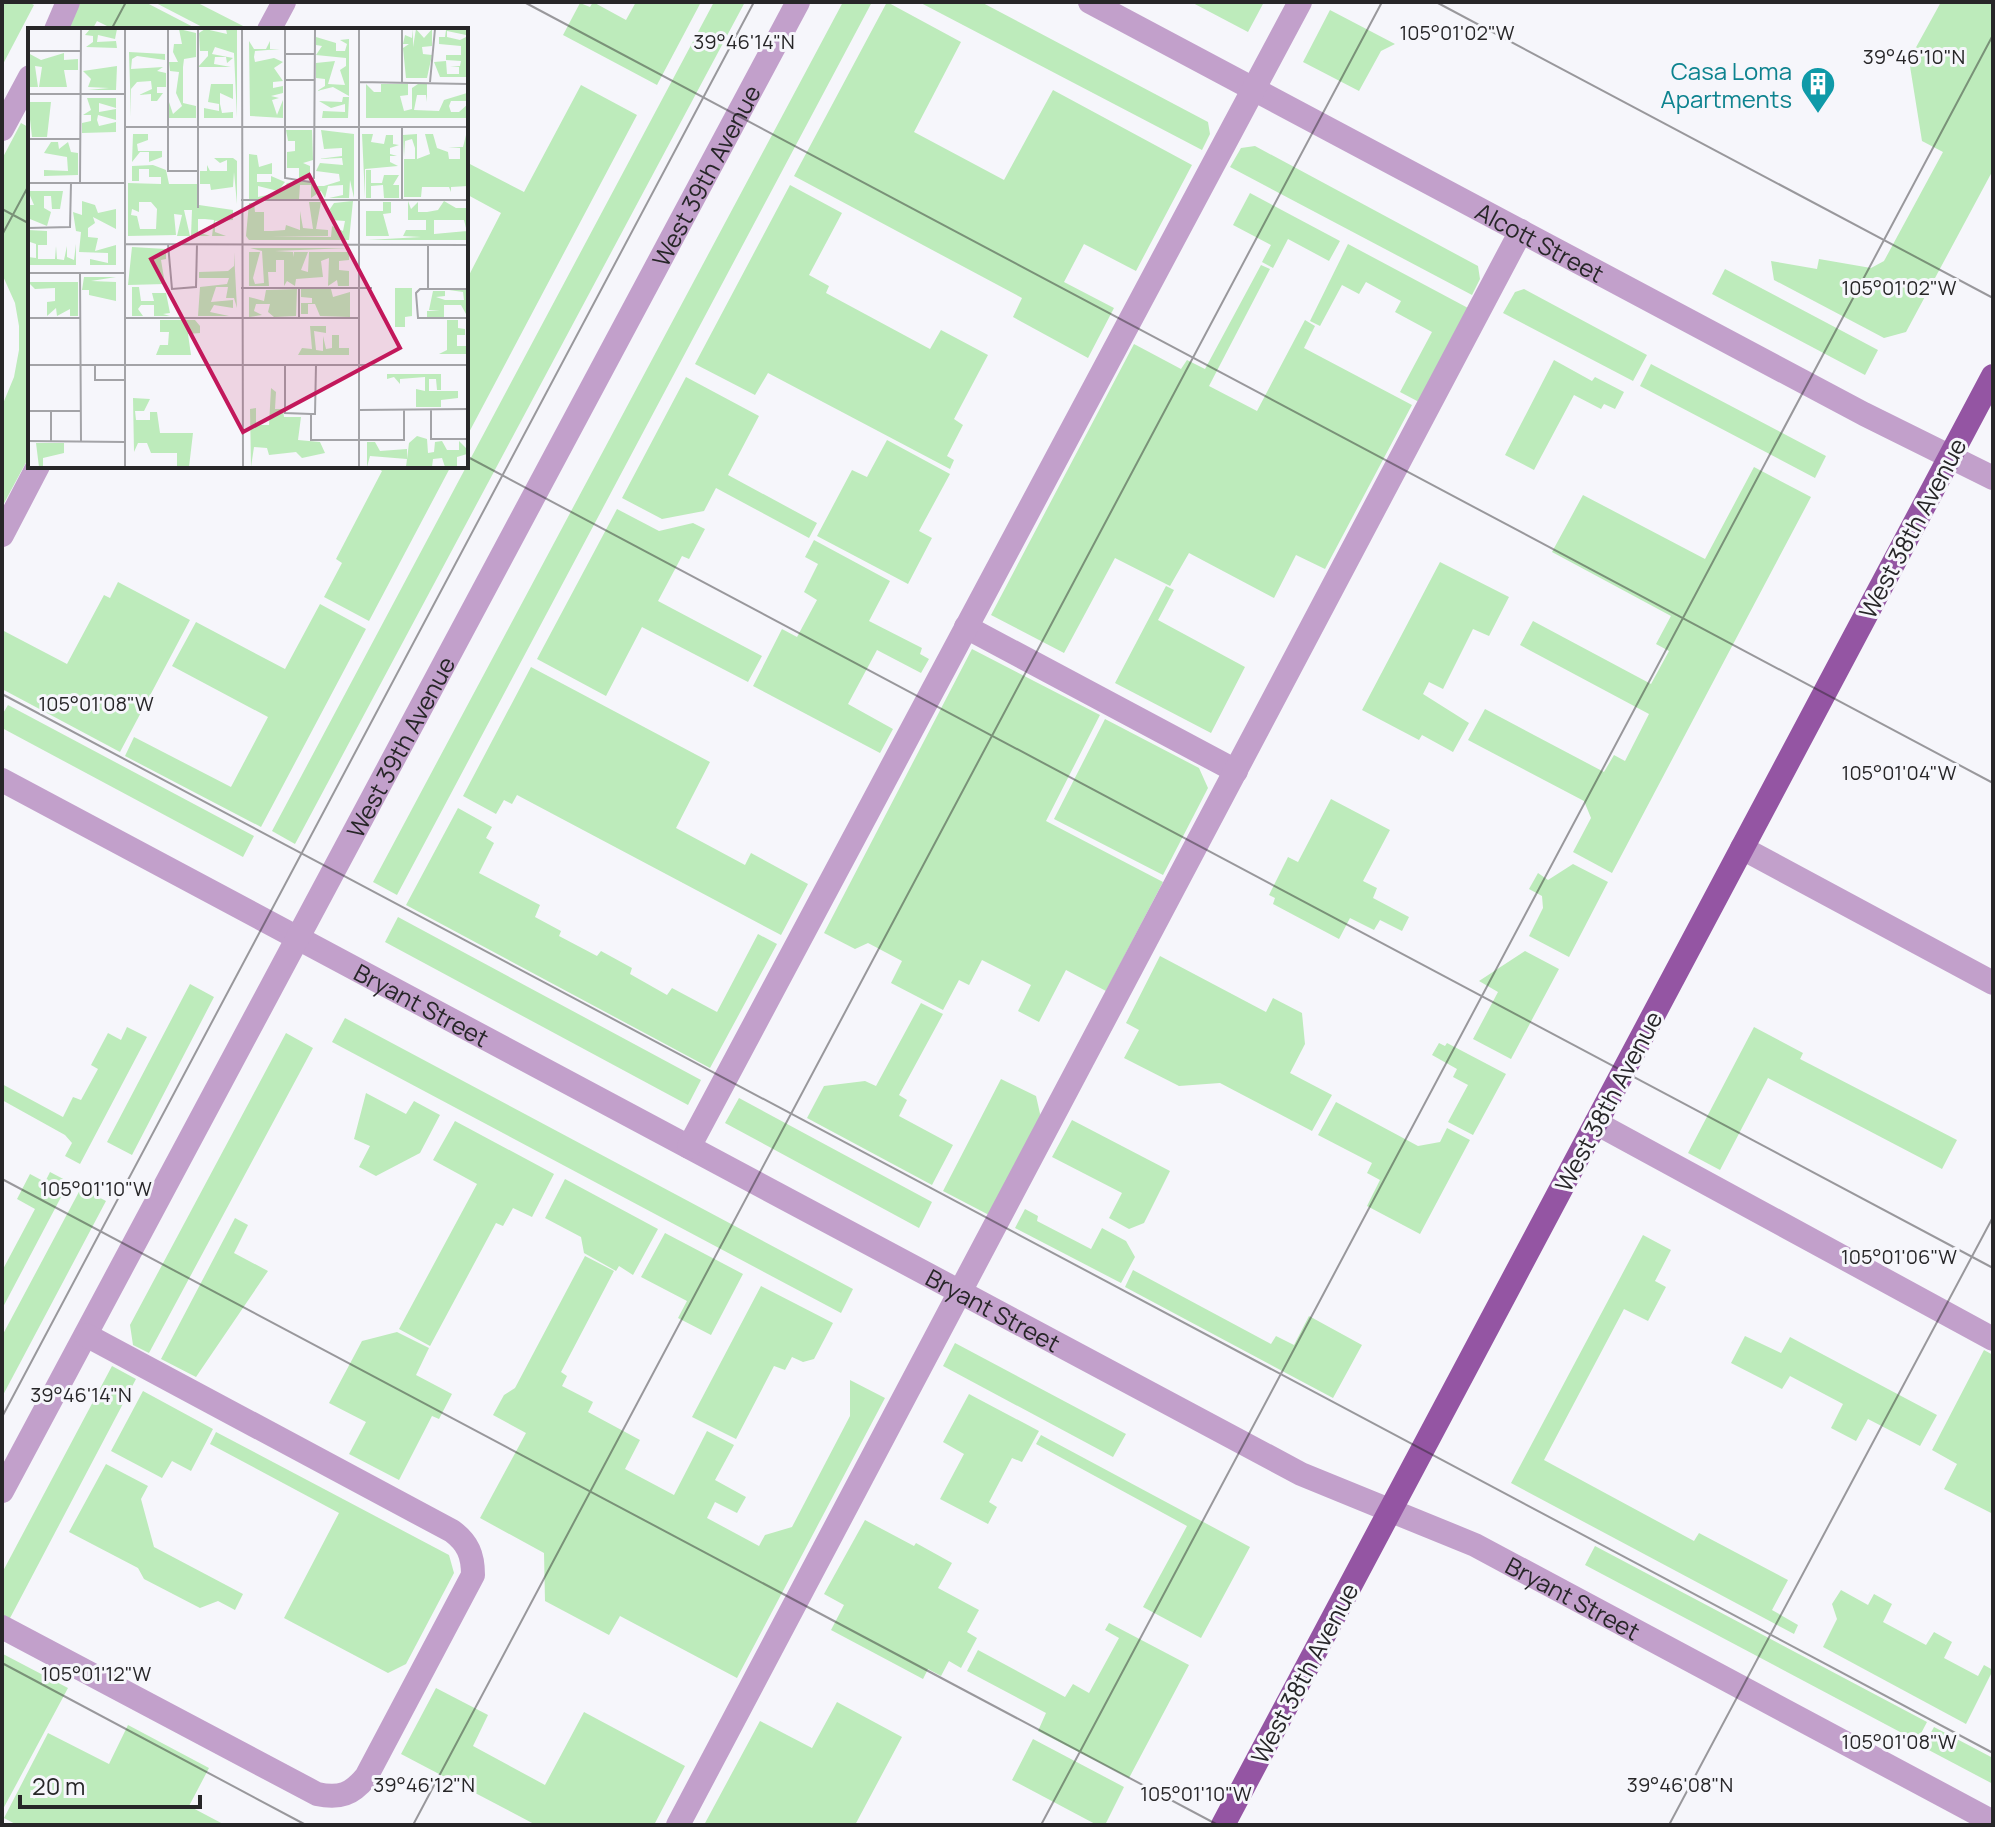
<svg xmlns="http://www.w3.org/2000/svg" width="1995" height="1827" font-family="Manrope,sans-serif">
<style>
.green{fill:#bdebbb}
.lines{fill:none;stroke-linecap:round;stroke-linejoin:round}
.minor{stroke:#c2a0cb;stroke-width:24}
.major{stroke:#9455a3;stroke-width:24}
.ticks{fill:none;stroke:#272628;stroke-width:2;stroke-opacity:0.45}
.labels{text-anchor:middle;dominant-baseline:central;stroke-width:6;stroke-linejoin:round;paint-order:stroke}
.culture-label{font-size:24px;fill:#0d838f;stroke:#f6f6fb;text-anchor:end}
.street-label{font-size:24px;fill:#272628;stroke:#f6f6fb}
.inset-road{fill:none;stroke:#a3a3a7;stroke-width:2}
.view{fill:#c2185b;fill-opacity:0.15;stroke:#c2185b;stroke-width:4}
.inset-edge{fill:none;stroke:#272628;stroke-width:4}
.ticks-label{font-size:20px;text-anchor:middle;fill:#272628;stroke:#f6f6fb;stroke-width:6;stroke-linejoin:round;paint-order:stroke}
</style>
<rect width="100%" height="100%" fill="#f6f6fb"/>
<path class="green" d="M2,2h26l6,3 -32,61z
M79,2h66l54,28h-84l-18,-9 -5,9h-28z
M154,2h42l51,26 -39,2z
M593,2l33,18 10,-18h65l-44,83 -94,-50 17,-32 10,4z
M714,2h31l-450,842 -23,-13z
M843,2h29l-475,893 -24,-13z
M887,2l74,40 -47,90 90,48 49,-90 139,75 -56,106 -52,-27 -20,38 50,26 -26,50 -75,-41 9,-19 -228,-122z
M919,2h62l227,120 2,12 -8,16z
M1191,2h73l-16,30z
M1941,2h52v168l-87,162 -22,6 -110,-58 -3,-19 46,8 2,-10 52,9 13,-7 59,-109 -21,-11 -13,-81z
M1330,10l65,34 -14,7 -22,40 -56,-29z
M581,85l56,30 -171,323v-157l35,-68 -35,-19v-32l58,30z
M21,123l9,5v327l-28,52v-101l12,-29 5,-27v-24l-4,-23 -13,-29v-115z
M1255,146l223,120 2,13 -8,16 -242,-128 11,-19z
M790,185l52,28 -33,62 20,11 -3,7 104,56 11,-19 47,25 -34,64 9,6 -16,31 7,4 -4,9 -182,-96 -13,22 -60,-31z
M1250,193l90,48 -11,20 -41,-22 -15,29 -11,-6 9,-17 -38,-20z
M1348,244l120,64 -49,94 -19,-10 32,-60 -37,-20 6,-11 -35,-19 -7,12 -17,-9 -22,41 -10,-5z
M1261,265l9,4 -61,117 48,25 48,-91 10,6 -11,22 108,57 -87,164 -29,-14 -22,43 -85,-45 -19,33 -55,-28 -51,95 -73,-38 143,-271 47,25 6,-9 18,9z
M1725,269l153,81 -13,25 -153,-81z
M1524,289l123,66 -14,26 -130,-68 12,-21z
M1554,360l38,21 3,-4 29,15 -9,17 -11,-5 -3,5 -27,-14 -40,75 -29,-15z
M1651,364l175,92 -11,22 -175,-92z
M686,377l73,39 -31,59 89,48 -8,15 -93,-50 -12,23 -42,8 -40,-21z
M887,440l63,34 -31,57 13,7 -24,46 -91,-48 35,-66 15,7z
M374,466h77l-82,155 -45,-24 18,-34 -6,-4 46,-88z
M1754,467l57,30 -199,376 -39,-21 18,-34 -7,-17 -116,-61 17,-31 119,63 10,-17 11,6 24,-47 -129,-69 13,-24 118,63 18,-33 -13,-7 15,-28 -119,-64 31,-57 122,64z
M617,509l42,22 34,-8 12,6 -16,30 -7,-3 -24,45 104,55 -14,26 -106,-55 -36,69 -69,-37z
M814,540l76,41 -21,40 53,27 -2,6 9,5 -8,14 -44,-23 -29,54 45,25 -13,24 -127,-67 29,-57 15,8 20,-37 -13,-8 14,-28 -13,-7z
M1440,562l69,35 -20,39 -16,-7 -30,60 -14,-7 -6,12 46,29 -16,29 -31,-17 -3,5 -57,-30z
M118,582l72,38 -70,132 -118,-63v-59l65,34 37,-69 6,3z
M1166,586l8,4 -16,30 87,47 -34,66 -96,-50z
M320,604l46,25 -105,198 -136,-71 9,-19 97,50 37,-70 -96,-51 24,-44 89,47z
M972,649l128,66 -54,106 117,61 -57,109 -40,-21 -27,52 -21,-11 13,-26 -49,-25 -13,25 -10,-5 -16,30 -52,-27 11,-22 -34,-18 -13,6 -31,-16z
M531,667l179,95 -34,66 69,37 6,-12 57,31 -27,51 -264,-140 -5,9 -8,-4 -8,14 -33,-18z
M8,705l246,131 -11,21 -241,-129v-13z
M1105,719l94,49 9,20 -45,87 -109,-56z
M1331,799l59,31 -27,51 14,7 -4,10 36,19 -7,14 -22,-11 -6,10 -24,-12 -11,21 -66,-35 2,-6 -6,-3 19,-38 10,5z
M458,808l34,19 -6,11 8,5 -15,30 61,32 -5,12 26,14 -2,5 38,20 4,-5 31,17 -2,6 37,21 5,-7 45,24 41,-78 19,10 -67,124 -304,-163z
M1573,864l35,18 -39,75 -40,-21 14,-28 -1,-12 -13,-7 9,-16 10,7z
M398,917l303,163 -13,25 -303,-163z
M1525,951l34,18 -48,90 -38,-20 25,-47 -19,-11z
M1160,956l106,56 7,-14 29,15 3,31 -15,29 42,22 -20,36 -92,-48 -41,3 -55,-28 15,-28 -13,-7z
M190,984l24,13 -82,158 -25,-13z
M921,1003l22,11 -44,81 8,5 -8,16 54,29 -21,40 -125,-67 17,-32 41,-5 11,5z
M345,1018l508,271 -12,24 -509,-271z
M127,1027l20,10 -67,127 -15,-8 7,-13 -7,-8 -63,-35v-16l61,33 10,-20 8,3 17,-31 -7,-4 17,-32 13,7z
M1754,1027l49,26 -3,6 157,81 -15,29 -174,-91 -48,92 -32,-17z
M286,1033l27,15 -164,305 -16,-8 -3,-20z
M1439,1043l6,3 2,-3 59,31 -33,61 -25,-13 20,-37 -15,-8 4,-8 -25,-14z
M1001,1079l35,17 5,22 -52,97 -46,-24z
M366,1093l40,21 8,-13 26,14 -20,38 -44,23 -17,-9 11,-21 -16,-7z
M739,1098l193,104 -13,26 -194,-105z
M1336,1102l82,44 22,-4 7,-14 23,12 -50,94 -53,-28 13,-26 -13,-7 5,-10 -54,-28z
M1072,1120l98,51 -26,52 -15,6 -20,-11 13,-25 -70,-36z
M455,1121l99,53 -22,43 -19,-9 -10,18 -7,-3 -66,123 -31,-17 78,-145 -44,-24z
M50,1172l19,10 -67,127v-38l33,-62 -18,-10 13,-25 15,8z
M565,1179l93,50 -25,46 -14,-9 -3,5 -32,-18 -3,-16 -36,-19z
M81,1188l25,13 -104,196v-61z
M1025,1209l13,7 -1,5 54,28 11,-21 24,13 9,16 -14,26 -106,-55z
M235,1218l13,7 -14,28 34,18 -72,106 -35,-18z
M665,1233l78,41 -32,61 -33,-17 9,-17 -46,-24z
M1643,1235l28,15 -16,31 11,6 -18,34 -24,-12 -80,151 150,81 5,-8 89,47 -16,30 26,15 -4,9 -283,-151z
M585,1256l29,15 -53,101 6,4 -5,10 31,16 -5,10 52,28 -15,29 49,26 33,-64 27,14 -19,35 31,17 -9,16 -22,-11 -8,16 52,28 6,-11 27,-8 58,-111v-36l35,18 -148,280 -117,-62 -11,19 -64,-34 -1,-48 -64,-35 46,-85 -33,-18 11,-20 11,-7z
M1133,1270l138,74 5,-8 18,9 15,-29 53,29 -29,53 -208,-111z
M761,1286l72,37 -19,36 -11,3 -11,-5 -7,13 -11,-4 -38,73 -44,-22z
M397,1332l32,16 -13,27 36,19 -13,25 -7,-3 -33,64 -50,-26 17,-32 -37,-19 33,-62z
M1745,1336l36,17 9,-16 147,78 -17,31 -52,-27 -12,22 -25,-13 12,-24 -53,-28 -8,13 -51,-26z
M955,1343l171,91 -13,23 -170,-91z
M1984,1350l9,5v159l-49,-25 13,-25 -25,-14z
M112,1366l24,13 -127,241 -7,-4v-43z
M143,1391l70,38 -22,42 -19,-10 -10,17 -51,-27z
M969,1394l70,37 -17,31 -10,-4 -23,44 8,5 -9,17 -48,-25 24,-45 -21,-12z
M216,1432l233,123 5,18 -48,91 -18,9 -104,-55 55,-105 -129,-69z
M1041,1435l209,112 -49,91 -58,-31 44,-81 -151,-82z
M106,1464l42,22 -7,13 13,48 89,47 -8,16 -17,-9 -18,7 -56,-29 -6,-11 -69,-36z
M865,1520l49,26 2,-3 36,20 -14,25 41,22 -12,22 10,6 -16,30 -12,-7 -8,15 -13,-7 -5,10 -92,-49 13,-25 -20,-11z
M1595,1546l332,176 -10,19 -332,-176z
M1841,1590l27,15 6,-11 18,10 -9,18 43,23 8,-13 18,10 -8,16 34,18 6,-11 9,5 -27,54 -143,-77 14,-28 -5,-15z
M1109,1623l80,42 -60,113 -91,-47 8,-18 -79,-42 11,-21 87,47 8,-13 16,9 30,-55 -14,-8z
M3,1654l65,34 -66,123v-155z
M436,1688l52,27 -15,31 72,39 39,-73 101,54 -31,59h-118l-135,-71z
M837,1702l65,35 -47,88h-151l56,-104 52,27z
M128,1725l81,43 -20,38 36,19h-208l-13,-7 44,-85 61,31z
M1934,1727l59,31v26l-70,-37z
M1033,1739l91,48 -19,38h-8l-85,-45z"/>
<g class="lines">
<g class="minor">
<path id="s1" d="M1090,2l774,412 129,64"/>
<path d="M56,30l12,-28"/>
<path d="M269,30l15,-28"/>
<path d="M2,129l28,-52"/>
<path d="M2,535l36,-69"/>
<path d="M966,627l270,144"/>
<path id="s2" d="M2,780l1299,694 174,71 518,277"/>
<path d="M1742,848l251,135"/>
<path d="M1596,1123l397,216"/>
<path d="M689,1147l611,-1145"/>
<path id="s3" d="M2,1491l796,-1489"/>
<path d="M2,1627l315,167c23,5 35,0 49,-17l107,-202c0,-20 -5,-32 -21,-44l-366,-196"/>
<path d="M678,1825l843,-1594"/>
</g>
<path class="major" d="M1223,1825l770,-1449"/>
</g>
<path class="ticks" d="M524,2l1469,781M1436,2l557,296M111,30l15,-28M2,209l28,15M2,235l28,-52M466,456l1527,812M2,694l1991,1059M2,1179l1216,646M2,1417l752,-1415M2,1663l304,162M413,1825l969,-1823M1041,1825l952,-1790M1669,1825l324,-608"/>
<defs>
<symbol id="building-pin" viewBox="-11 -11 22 30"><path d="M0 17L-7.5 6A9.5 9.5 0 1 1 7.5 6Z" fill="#0f9aa8" stroke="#f6f6fb"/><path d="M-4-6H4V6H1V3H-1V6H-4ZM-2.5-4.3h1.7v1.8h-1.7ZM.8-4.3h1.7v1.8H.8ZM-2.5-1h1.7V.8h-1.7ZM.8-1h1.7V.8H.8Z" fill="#fff"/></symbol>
</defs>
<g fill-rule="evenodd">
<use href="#building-pin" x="1798" y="64" width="40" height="54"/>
</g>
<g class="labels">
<g class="culture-label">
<text x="1792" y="70">Casa Loma<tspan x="1792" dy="28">Apartments</tspan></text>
</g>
<g class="street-label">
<text stroke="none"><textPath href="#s3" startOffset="1492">West 39th Avenue</textPath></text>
<text stroke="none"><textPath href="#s1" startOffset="510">Alcott Street</textPath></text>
<text transform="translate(1912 528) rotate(-62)">West 38th Avenue</text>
<text stroke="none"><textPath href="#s3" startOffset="844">West 39th Avenue</textPath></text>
<text stroke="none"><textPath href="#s2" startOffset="476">Bryant Street</textPath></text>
<text transform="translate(1608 1101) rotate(-62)">West 38th Avenue</text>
<text stroke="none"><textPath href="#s2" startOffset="1124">Bryant Street</textPath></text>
<text stroke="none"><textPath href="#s2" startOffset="1772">Bryant Street</textPath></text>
<text transform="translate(1304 1673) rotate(-62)">West 38th Avenue</text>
</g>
</g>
<g transform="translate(28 28)">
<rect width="440" height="440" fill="#f6f6fb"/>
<path d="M62,1h27l-2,10 -17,-4 -1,7 19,-1 1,7 -31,-1 7,-5v-6l-8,-1zM151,1l17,4v24l-12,2 -1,8v36l13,3v12h-27v-16l4,12 9,-8 -6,-13 3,-21 -9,-1 -1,-9h9l-5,-10 1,-8h8zM177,1l22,5 -1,-5h11v89l-3,-65 -19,-6 -3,7 21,4 -6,5 -1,-6h-11l-1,7 17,3h-33l10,-11v-5h-8l-1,-18zM385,1v18l3,-18 8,9 8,-9v17l-10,1 1,7 9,1 -5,23h-21l-3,-30 6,-4h-6l2,-9 7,3zM438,1v6l-19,-4v6l13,3 8,-4v-7v21l-2,1 1,26h-27l-6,-15 12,-1 1,13h12v-7l-9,-1h10l1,-5 -15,-1v-5h15v-9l-22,-2v-7h6l1,-7zM288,9l20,6v8h9l2,-7 -7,-4 9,-1v57l-16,-9 -16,4 8,-5v-7l-9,-1v-15l19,-2 -7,23 17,1 -5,-15 6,-4v-8l-30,-3 6,-9 -6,-1zM221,13l5,8h12l4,-8v8h10l-25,2 -1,6 1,5 19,-4 9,4 -9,6 9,13 -10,1v6l10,-2v7l-12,3 8,2 -7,2 5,15 6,-15v18l-33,-2zM101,24l36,2v6l-28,-4 -5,3 -1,10 32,-2 -6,4 9,2v14h-9v6h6l-6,8h-6v-7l-12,1 13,-6 -1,-8 -14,1 -6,7v28zM0,25l13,7 23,-7v7l14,-1v11h-14l3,17h-28l3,-20 -7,-1 3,21h-10zM89,38l-1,24h-28l21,-2 -21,-1 3,-8 -8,-8zM183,56h22v15l-13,-6v11l2,9 11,-1v6h-29v-10l15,3v-7l-11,-2zM338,56l8,8h7v-8h27v11l-8,1 4,15 8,-2v-21l6,-4h9v18l-1,-7h-9l-3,15 25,1 5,-11 23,-7v8h-16l-2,5 2,6h8l9,-8v14h-102zM315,69h6l-1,21h-26l1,-7 22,1v-8l-14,4 -12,-7 23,1zM59,70h29v10l-17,-5v9l17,-3v11l-18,-5 -1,5 2,6 17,-4v10l-34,1v-10l9,-2v-6h-8l8,-5zM0,74h23l-4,35h-15zM258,102h26l1,30 -10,3 7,3v13h-11v-11h-12v-16l8,-1v-10h-7zM293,102l33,4v64l-4,-18 -1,18h-20l14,-3v-10l-15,1 -3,12 -4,-7 -10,7v-13h-11l-1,14h-50v-45l8,1 2,12 13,-4v11h-15v8h14v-6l14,6 -7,9 -20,-5v11l23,-5 6,-9 28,-3 1,6h8l16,-5 -1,-7 -23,-3 4,-8 23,2 -1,-7 -24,1 24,-3v-8l-18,1zM105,106h15v6l-11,4 1,7h24v6l-13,5v-10h-9l-8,10zM334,106h11l-2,8 13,2 2,-9h7v9l6,1 -9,3v6l7,2h-7v6l8,4 -33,3v29zM389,106v25l13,-5 -5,-20h8l4,14 11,4 1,7h11v-11l-12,-1h15l3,-12 2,51 -17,1v5l-2,-5h-27l-1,10h-17v-38h11v-11l-3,-9 -7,2 -1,16 -1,-22zM23,114h7l1,7 9,-7 3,10 7,1v22l-34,1v-6l24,1 -1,-14 -23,-4zM186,130h19l4,3v43l-3,-32 -1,15 -22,3 -1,-6h-10v-13h7v-6l3,6h17v-11l-7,3zM125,137l13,5 3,14h29l1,21 34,5v10l-18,1v11l11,4h-14l2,-16 -9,-1h-7v13l12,4h-19l1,-26h-8l6,26h-13l5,-21 -8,-1 2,21 -48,1v-53l33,1v-7h-12v-8h-10v12h-7v-15zM111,174h12l6,7 -1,20h-16l-3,-13 -6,-1 1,-6 7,3zM338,142h5v13h11l2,-8h15l-6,10h6v13h-15l-1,-13 -12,1v12h-5zM0,163h35l-3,18h-8l-1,-13h-7v12l7,4 -4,14 -17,-7 -2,7 1,-21h5zM54,173l13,4 3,8 18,-4v20l-23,-12 2,6 -7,5v9l10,1 -3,13 21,-6v20h-26v-6l18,4v-10l-29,-1 2,-20 -5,-1 -3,-19 9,3zM325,173l-4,39h-100l-3,-4 3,-33h5l1,9h9v19h8l13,-1 1,-5 14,5v-19l3,17 10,1 -4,-27h12l-5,27 12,1v6l-57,1h60l1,-11 11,5 2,-10 -14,-1 -1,-11 4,-6zM380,173l3,8 7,-7v10h9l11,-2 6,-9 12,7h11l1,-7v35l-4,-16h-30v14l33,-3 -1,9h-99l54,-3 -18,-1 3,-6h20v-10h-18zM355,174h8v11l-8,1 6,22h-23v-25h17zM0,202l19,1v14h-9v14h17l1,-13 1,13 7,1 3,-14v11l7,3 2,-16v21h-48v-8l8,1v-14l-6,-2 -2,9zM104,219l34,2v10l-5,1 4,24 -37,1zM222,220h99l-74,3 18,1 1,5v-5h14l-7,18 7,2 1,-20h40v8l-10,1v9l10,1v15h-11l-1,-6 -9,6 1,-28 -8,3 2,16 -27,2 -1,7 -8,-5 -3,5v-26h-8v12h-8l1,14h-20v-34h11l-7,26 2,6 9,-1 -2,-32zM206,224l3,56 -3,-10h-8l2,-11h-12l-5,15 22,-2v8l-19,-3 -4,7 19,4h-31l2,-29 27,-3 2,-6h-30v-6l29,-1 6,-5zM56,249h32l-25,4 25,1v19l-27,-6v-5h-7zM0,254h50v34h-8v-7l-13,7 -1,-8 -9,8v-14l8,-1v-13l-20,1zM104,259h7l2,14h13l-2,-8h14l4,20 -7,1 7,2h-16v-11h-13l-3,4 5,7h-11zM367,260h17v28l-7,1v10h-10zM269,261l-1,27 -22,1 -6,-5 2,-8h-14l-2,7 8,4 -13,2v-20l15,4 2,-11zM273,261h30l2,8 17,-5v25l-30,-1 -5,-12h-7v10h-7v-11h11v-5l-11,-1zM421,262h17v24l-5,-9h-17v12h-17v-6h13l-11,-1 4,-19h12v5l-9,1 9,3h19l-1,-8zM132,292h35l5,6v7l-12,1 3,21h-35l4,-10h8l1,-13h-9zM419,292h11v8l7,1v6h-8v11h9v8h-27l8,-4zM282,298h16v7l-12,-2 2,19 7,1v-15l3,13 6,-1v-13h7v13h10v7h-51l4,-7 10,1zM359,346h54v16h-4l-1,-11h-7v12h29v7l-17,2v7h-25v-18l9,2v-14l-25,2v5l-6,-7 -7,2zM243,360l5,4 -1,17h8l1,8h17l-3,23 22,2 5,11 -23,5 -6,-6 -27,3 -2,-7 -13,-1 -3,20 -1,-58 6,-1v17h13zM105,370l17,1 -6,12h-9l1,9h14v-8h7l3,21h33l-4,34h-12v-14h-26l-4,-10h-9l-4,9zM389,408l10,3 1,14 6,-1 1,-10 7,-1 5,9h12v-9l7,7 1,-7v13l-10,3v10h-12l-3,-9 -9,1 -1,8h-26l3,-24zM339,414h8l5,9 27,-2v10l-37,-3 -3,11zM8,415h28v10l-21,5v9h12h-16z" fill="#bdebbb" fill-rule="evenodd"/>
<path class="inset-road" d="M97,1v438M140,1v142h30M214,1l1,438M257,1v149l25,4 4,-4 1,-149M331,1v438M374,1v53M0,23h53M257,26h30M257,52h29M331,54l109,2M402,54l5,-53M0,66h97M97,99h343M374,99v73M0,111h53M0,155h97M52,155l1,-154M213,172h227M170,180v-179M0,200l42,-1 1,-44M97,216l343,1M140,216l4,45 24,-2 1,-43M0,245h97M52,245l1,169M213,260h131M271,260v30M400,261v-44M440,261h-48l-4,4 2,25h50M0,290h52M97,290h234M0,337h440M67,337v15h30M257,337v48l26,1h4l1,-49M403,381v30h37M331,382l109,-1M0,383h52M23,383v30M283,386v26h93v-31M0,413l97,1"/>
<path class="view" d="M281,147l91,173 -157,84 -92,-173z"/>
<rect width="440" height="440" class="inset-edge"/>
</g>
<g class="ticks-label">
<text x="1457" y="40">105°01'02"W</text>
<text x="744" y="49">39°46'14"N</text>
<text x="1914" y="64">39°46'10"N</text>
<text x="1899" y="295">105°01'02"W</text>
<text x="96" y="711">105°01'08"W</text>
<text x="1899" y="780">105°01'04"W</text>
<text x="96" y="1196">105°01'10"W</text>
<text x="1899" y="1264">105°01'06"W</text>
<text x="81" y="1402">39°46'14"N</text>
<text x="96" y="1681">105°01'12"W</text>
<text x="1899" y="1749">105°01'08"W</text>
<text x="424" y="1792">39°46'12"N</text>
<text x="1680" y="1792">39°46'08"N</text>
<text x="1196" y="1801">105°01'10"W</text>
</g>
<rect width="1995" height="1827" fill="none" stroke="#272628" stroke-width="8"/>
<path d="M20 1795v12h180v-12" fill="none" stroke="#272628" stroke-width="4"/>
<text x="32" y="1795" font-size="24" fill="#272628" stroke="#f6f6fb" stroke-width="6" paint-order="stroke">20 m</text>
</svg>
